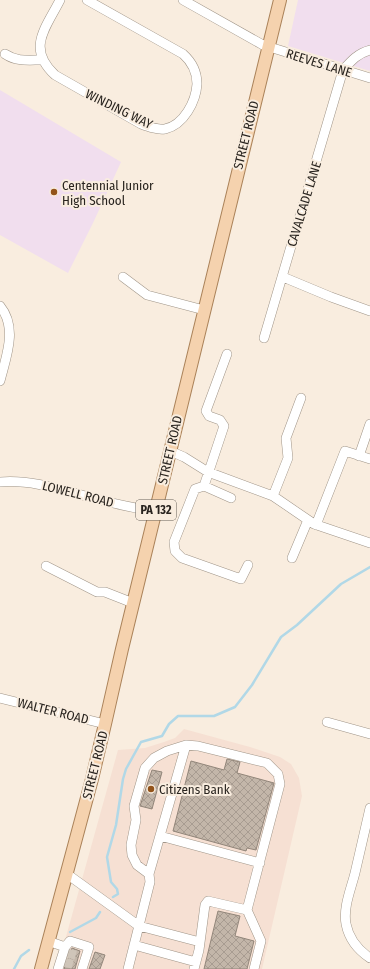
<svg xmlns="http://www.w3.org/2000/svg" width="370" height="969" font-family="'Fira Sans Condensed',sans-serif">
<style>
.commercial{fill:#f6e0d3}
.education{fill:#f1deee}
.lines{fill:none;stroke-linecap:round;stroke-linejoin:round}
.stream{stroke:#b1d8e7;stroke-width:2.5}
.building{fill:url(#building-cross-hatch);stroke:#92867a}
.minor-tunnel{stroke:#cfc5b9;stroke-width:9;stroke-dasharray:9 4.5;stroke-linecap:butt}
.minor-casing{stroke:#a09588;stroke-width:10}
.major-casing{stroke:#aa8259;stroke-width:14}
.minor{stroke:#fff;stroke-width:9}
.major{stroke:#f5d2ae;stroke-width:12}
.poi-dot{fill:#93541b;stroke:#f9eddf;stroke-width:1.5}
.labels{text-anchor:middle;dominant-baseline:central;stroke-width:4;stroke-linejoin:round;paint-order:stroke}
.shield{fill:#f9eddf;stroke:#676059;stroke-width:1}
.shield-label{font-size:12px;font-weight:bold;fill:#29241f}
.street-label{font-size:13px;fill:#29241f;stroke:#f9eddf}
.poi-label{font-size:13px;fill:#29241f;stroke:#f9eddf;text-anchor:start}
</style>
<defs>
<pattern id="building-cross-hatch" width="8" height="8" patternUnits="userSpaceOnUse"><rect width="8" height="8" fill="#c3b6a9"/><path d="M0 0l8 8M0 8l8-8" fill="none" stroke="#a89c91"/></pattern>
</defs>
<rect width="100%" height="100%" fill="#f9eddf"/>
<path class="commercial" d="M184,729l66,18 30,10 11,7 8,14 3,18 -40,173h-205l61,-219 27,-2 19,-6 11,-4z"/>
<path class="education" d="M298,0h72v71l-82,-25z
M0,90l121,72 -28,61 -25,50 -68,-38z"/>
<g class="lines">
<path class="stream" d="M113,897l5,-3 -1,-5 -6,-7 -4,-25 9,-32 7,-46 3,-10 15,-27 21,-6 7,-12 9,-8h36l21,-9 17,-22 29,-48 16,-12 44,-41 29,-17
M70,932l26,-14 4,-6
M14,969l7,-13 8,-6"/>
</g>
<path class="building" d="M227,759l13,3 -3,11 37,10 -18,67 -9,-2 -1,3 -73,-20 18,-70 33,9z
M152,770l10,2 -10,37 -12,-3z
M218,911l22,5 -5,20 19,5 -7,28h-43z
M72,948l8,3 -5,18h-11z
M95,952l10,3 -5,14h-11z"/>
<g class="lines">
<path class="minor-tunnel" d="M67,953l12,3
M64,962l12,3"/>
<defs>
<path id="minor" d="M60,0c-14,28 -34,48 -5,75l86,49c8,3 16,6 24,5 19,-4 31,-28 32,-45 0,-12 -5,-22 -14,-30l-96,-54
M183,0l80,45 107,33
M5,54c12,8 23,6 37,6
M123,277l24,18 57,15
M283,277l48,20 39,14
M0,306c18,22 6,51 0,75
M264,338l79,-268c8,-9 15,-17 27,-20
M227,354l-21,57 3,5 11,4 4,6 -20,60 -9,3 -21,53 1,9 7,7 59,21 7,-14
M170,451l14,6 24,15 65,24 41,28 56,19
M359,456l11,-32
M0,482c34,-3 68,10 101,18 18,5 36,8 54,12
M204,486l27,12
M273,496l15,-38 -2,-20 15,-40
M316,525l29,-74 25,8
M292,558l16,-38
M46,566l51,26h8l28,11
M0,698l105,26
M327,722l43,12
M370,808c-5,21 -10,43 -15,65 -4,16 -12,34 -9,51 3,15 12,26 24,34
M160,836l100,27
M67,874l72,52 61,16
M149,874l-12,-9 -5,-10 -1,-10 5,-25 -2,-14 11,-38 9,-10 13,-7 19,-6
M48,941l17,6 -7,22
M134,945l62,17
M65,947l5,-6 19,6 -7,22
M128,969l22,-87 -1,-8 37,-129 12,1 69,17 11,11 2,10 -33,126 14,31 -7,28
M194,969l5,-19 6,-45 3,-4 39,9"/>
<path id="major" d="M41,969l51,-190 13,-55 17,-75 158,-649"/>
</defs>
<use href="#minor" class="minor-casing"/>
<use href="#major" class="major-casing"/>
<use href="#minor" class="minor"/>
<use href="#major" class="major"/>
</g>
<g class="poi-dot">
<circle cx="54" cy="192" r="4"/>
<circle cx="151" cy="789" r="4"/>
</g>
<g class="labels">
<rect class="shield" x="136" y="500" width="40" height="20" rx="3"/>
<g class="shield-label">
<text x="156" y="510">PA 132</text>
</g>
<g class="street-label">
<text transform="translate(319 63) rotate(17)">REEVES LANE</text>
<text transform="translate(119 109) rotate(26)">WINDING WAY</text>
<text transform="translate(246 135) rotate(-76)">STREET ROAD</text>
<text transform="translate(304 204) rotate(-73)">CAVALCADE LANE</text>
<text transform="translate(170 450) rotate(-77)">STREET ROAD</text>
<text transform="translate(78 494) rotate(14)">LOWELL ROAD</text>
<text transform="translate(53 711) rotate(14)">WALTER ROAD</text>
<text transform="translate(95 765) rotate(-76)">STREET ROAD</text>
</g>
<g class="poi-label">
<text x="62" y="185">Centennial Junior<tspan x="62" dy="15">High School</tspan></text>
<text x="159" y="789">Citizens Bank</text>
</g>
</g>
</svg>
